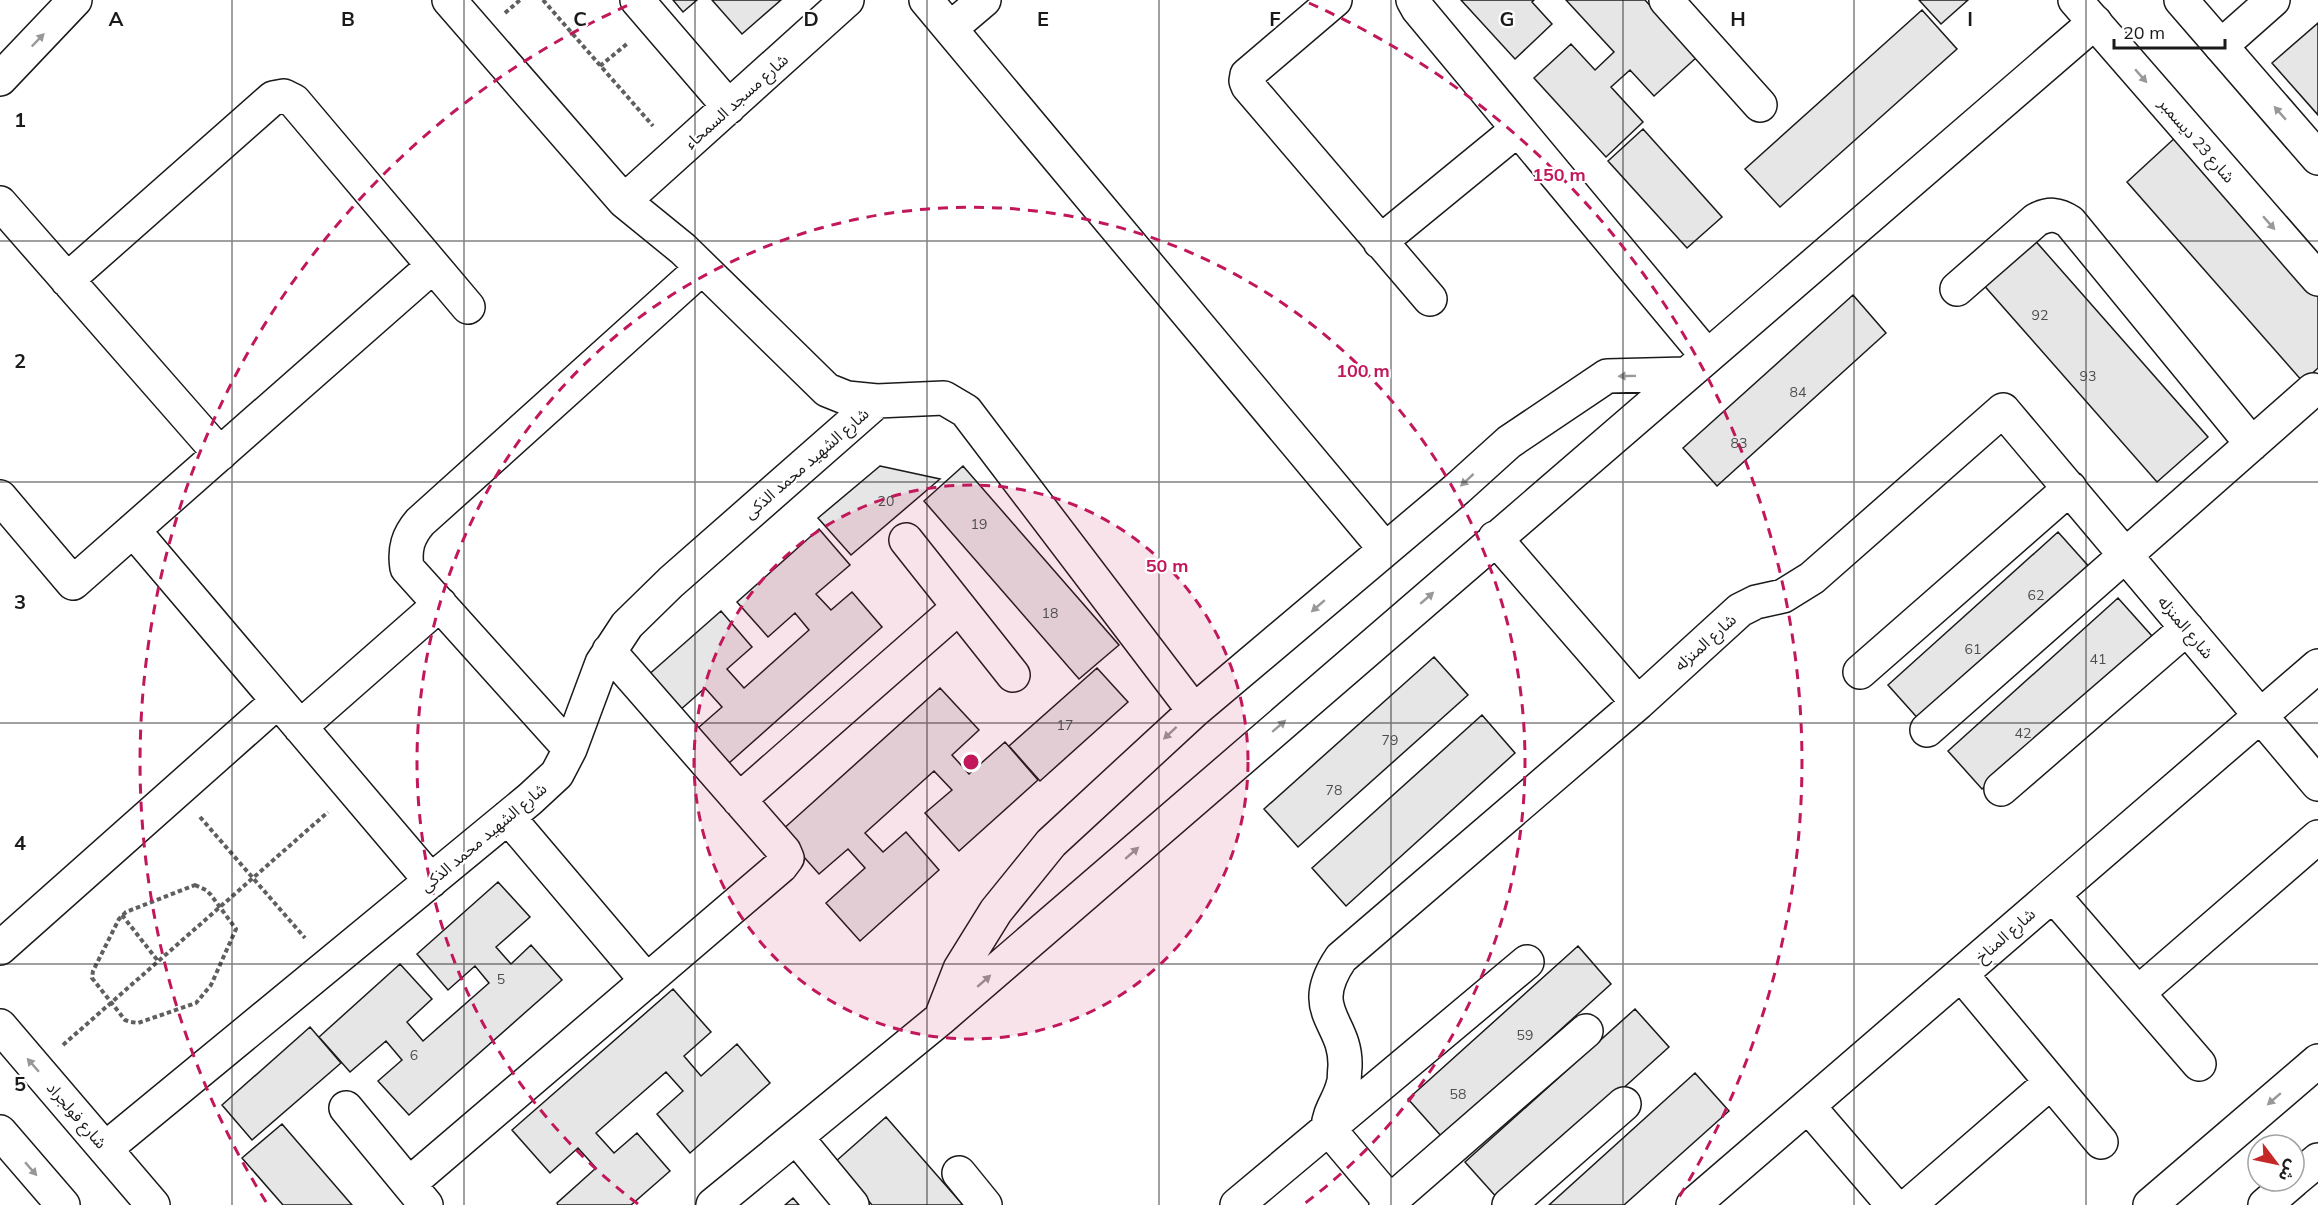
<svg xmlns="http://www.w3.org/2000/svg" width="2318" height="1205" font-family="Mulish,'Noto Sans Arabic',sans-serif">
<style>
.building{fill:#e6e6e6;stroke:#1a1a1a;stroke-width:1.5}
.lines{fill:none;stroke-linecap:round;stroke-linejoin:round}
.minor-casing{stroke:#1a1a1a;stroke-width:36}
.major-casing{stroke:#1a1a1a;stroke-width:36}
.path{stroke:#5f5f5f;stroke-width:4;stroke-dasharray:4.5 3;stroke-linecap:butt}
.minor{stroke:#fff;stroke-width:33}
.major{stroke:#fff;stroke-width:33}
.oneway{fill:#989898}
.grid{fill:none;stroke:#1a1a1a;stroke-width:1.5;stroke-opacity:0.55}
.ring{fill:none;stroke:#c2185b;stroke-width:3;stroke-dasharray:10 8}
.labels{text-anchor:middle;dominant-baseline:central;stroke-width:4.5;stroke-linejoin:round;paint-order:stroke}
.number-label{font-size:14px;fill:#4d4d4d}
.street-label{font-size:16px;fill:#1a1a1a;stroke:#fff}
.grid-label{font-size:20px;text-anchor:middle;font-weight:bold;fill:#1a1a1a;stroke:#fff;stroke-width:4.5;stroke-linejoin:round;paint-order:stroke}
.centre{fill:#c2185b;stroke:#fff;stroke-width:3}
.ring-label{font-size:18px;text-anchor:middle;font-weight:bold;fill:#c2185b;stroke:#fff;stroke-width:4.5;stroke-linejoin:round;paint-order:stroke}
</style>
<rect width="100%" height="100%" fill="#fff"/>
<path class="building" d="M673,0h24l-14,12z
M712,0h69l-39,34z
M1461,0h73l-2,2 20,22 -37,35z
M1566,0h79l52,57 -43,39 -24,-26 -19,17 32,35 -37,35 -72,-79 37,-34 24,26 19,-18z
M1919,0h49l-27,24z
M1922,10l35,39 -177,158 -35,-38z
M2318,23v92l-46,-52z
M1643,129l79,88 -35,31 -79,-87z
M2177,136l141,160v72l-15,14 -176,-200z
M2032,237l176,200 -51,45 -176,-200z
M1853,295l33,38 -169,153 -34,-38z
M880,466l60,13 -89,76 -33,-37z
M963,466l156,179 -40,34 -155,-178z
M819,529l31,36 -34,29 15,16 21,-18 30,35 -153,136 -31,-35 24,-21 -17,-19 -35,31 -32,-35 83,-73 31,36 -25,22 17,19 65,-58 -14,-17 -27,24 -31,-35z
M2058,532l34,38 -170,153 -34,-38z
M2118,598l34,38 -170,153 -34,-38z
M1434,657l34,38 -170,152 -34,-38z
M1097,668l31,34 -88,79 -31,-35z
M940,688l39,42 -27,25 17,19 36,-32 33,38 -79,71 -34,-38 27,-23 -18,-19 -69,62 18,19 23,-20 33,38 -79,71 -34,-38 39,-35 -17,-19 -29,25 -38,-43z
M1482,715l33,38 -169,153 -34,-38z
M498,882l32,35 -34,30 15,17 20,-19 31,35 -153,135 -31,-34 24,-21 -16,-19 -36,31 -31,-35 81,-73 32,35 -25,23 16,19 66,-58 -14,-17 -27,24 -31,-36z
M1578,946l33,38 -169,153 -34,-38z
M673,989l38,43 -27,24 17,20 36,-32 33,39 -80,70 -33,-39 26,-23 -17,-19 -70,61 18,20 23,-20 33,38 -39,34h-73l-1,-2 39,-35 -18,-20 -28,25 -38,-43z
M1635,1009l34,38 -170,153 -34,-38z
M310,1027l31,36 -89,77 -30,-35z
M1695,1073l34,38 -105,94h-75z
M886,1117l77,88h-91l-37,-43z
M282,1124l70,81h-69l-41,-47z
M793,1198l6,7h-14z"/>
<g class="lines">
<defs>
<path id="minor" d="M449,0l175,201 59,48 144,141 20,8 30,3 67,-3 22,13 228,300
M637,0l92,107
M926,0l459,549
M1335,0l-88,75 -1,6 2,5 182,213
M1413,0l5,9 289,347
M1666,0l94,105
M951,28l33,-28
M2221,46l52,-46
M0,79l75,-79
M624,201l223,-201
M0,203l220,251
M1380,242l138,-113
M67,280l206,-182 11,-2 10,5 174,206
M1957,289l79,-69c13,-7 22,-6 34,2l182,222
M0,497l73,86 360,-317
M133,530l298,351
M1495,538l143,165
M906,540l107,135
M1860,672l210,-184
M300,727l140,-123
M1927,730l386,-340
M570,749l-163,-181c-3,-19 1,-32 13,-46l282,-254
M2001,789l186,-161
M739,800l220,-193
M508,817l139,164
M2053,895l146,169
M0,948l278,-247
M1961,974l140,168
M2138,993l180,-156
M942,1015l18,-46 36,-58 55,-68 143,-132 263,-222 52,-47 98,-66 79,-2
M0,1026l153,179
M1808,1106l85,99
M346,1108l80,97
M0,1132l63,73
M796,1137l56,68
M105,1149l425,-350 27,-25 13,-25 32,-86 25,-38 44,-43 206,-181
M959,1173l26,32
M2294,1180l24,-20
M409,1184l372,-318 6,-8 -3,-7 -175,-200
M713,1205l227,-186 1155,-997
M1237,1205l290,-243
M1386,1205l200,-174
M1393,1205l-65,-77c1,-17 11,-27 15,-43 2,-5 1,-12 2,-18 2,-47 -41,-54 -4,-109l297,-255 102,-93 16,-8 27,-6 29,-18 191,-168 315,374
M1509,1205l115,-101
M1693,1205l625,-539
M1909,1205l142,-123
M2150,1205l168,-144
M2265,1205l28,-24"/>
<path id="major" d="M2075,0l243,279
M2181,0l137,158"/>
</defs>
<use href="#minor" class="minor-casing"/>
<use href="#major" class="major-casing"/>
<path class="path" d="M543,0l110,126
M505,13l15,-13
M600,66l28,-23
M200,817l105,121
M195,885l11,5 5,5 25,34 -25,56 -15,18 -58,20 -7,-1 -6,-2 -33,-42 1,-7 26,-52 7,-7z
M122,915l36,46
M63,1045l265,-233"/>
<use href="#minor" class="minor"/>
<use href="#major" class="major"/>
</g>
<defs><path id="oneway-solid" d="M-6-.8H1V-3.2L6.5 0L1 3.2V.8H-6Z" transform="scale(1.5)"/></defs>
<g class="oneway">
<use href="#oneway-solid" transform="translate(38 40) rotate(-46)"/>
<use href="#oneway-solid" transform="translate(2141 76) rotate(49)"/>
<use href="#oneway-solid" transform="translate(2280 113) rotate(-131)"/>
<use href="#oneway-solid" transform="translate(2269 223) rotate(49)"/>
<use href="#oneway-solid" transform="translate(1627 376) rotate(179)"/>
<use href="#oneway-solid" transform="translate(1467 480) rotate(137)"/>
<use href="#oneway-solid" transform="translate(1427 598) rotate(-41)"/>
<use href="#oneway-solid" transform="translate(1318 606) rotate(139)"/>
<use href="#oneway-solid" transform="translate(1279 726) rotate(-41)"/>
<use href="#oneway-solid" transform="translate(1170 733) rotate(137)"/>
<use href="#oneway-solid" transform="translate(1132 853) rotate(-41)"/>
<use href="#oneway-solid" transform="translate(984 981) rotate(-41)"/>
<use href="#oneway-solid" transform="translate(33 1065) rotate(-131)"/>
<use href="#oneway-solid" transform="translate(2274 1099) rotate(139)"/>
<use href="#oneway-solid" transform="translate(31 1169) rotate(49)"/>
</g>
<path class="grid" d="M232,0v1205M464,0v1205M695,0v1205M927,0v1205M1159,0v1205M1391,0v1205M1623,0v1205M1854,0v1205M2086,0v1205M0,241h2318M0,482h2318M0,723h2318M0,964h2318"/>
<circle cx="971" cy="762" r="277" fill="#c2185b" fill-opacity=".12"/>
<g class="ring">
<circle cx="971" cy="762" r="277"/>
<path d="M638 1204A554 554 0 1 1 1304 1204"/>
<path d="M266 1202A831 831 0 0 1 633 3M1309 3A831 831 0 0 1 1676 1202"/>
</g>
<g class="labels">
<g class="number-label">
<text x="2040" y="315">92</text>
<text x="2088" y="376">93</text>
<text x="1798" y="392">84</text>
<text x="1739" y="443">83</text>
<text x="886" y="501">20</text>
<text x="979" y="524">19</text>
<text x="2036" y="595">62</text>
<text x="1050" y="613">18</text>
<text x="1973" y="649">61</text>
<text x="2098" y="659">41</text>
<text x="1065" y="725">17</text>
<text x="2023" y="733">42</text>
<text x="1390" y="740">79</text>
<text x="1334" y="790">78</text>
<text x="501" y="979">5</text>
<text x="1525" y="1035">59</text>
<text x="414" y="1055">6</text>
<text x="1458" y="1094">58</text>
</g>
<g class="street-label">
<text transform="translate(736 101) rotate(-42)">شارع مسجد السمحاء</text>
<text transform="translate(2197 140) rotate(49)">شارع 23 ديسمبر</text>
<text transform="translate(806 463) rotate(-41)">شارع الشهيد محمد الذكى</text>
<text transform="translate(2186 627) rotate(50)">شارع المنزله</text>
<text transform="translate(1705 642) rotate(-42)">شارع المنزله</text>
<text transform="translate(483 837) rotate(-40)">شارع الشهيد محمد الذكى</text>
<text transform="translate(2005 935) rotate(-41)">شارع المناخ</text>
<text transform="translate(77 1115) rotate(49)">شارع فولجراد</text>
</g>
</g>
<g class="grid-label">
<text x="116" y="26">A</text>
<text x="348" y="26">B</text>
<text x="580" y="26">C</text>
<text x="811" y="26">D</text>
<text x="1043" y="26">E</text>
<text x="1275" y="26">F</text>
<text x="1507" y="26">G</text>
<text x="1738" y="26">H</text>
<text x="1970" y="26">I</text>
<text x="20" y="127">1</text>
<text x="20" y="368">2</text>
<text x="20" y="609">3</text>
<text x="20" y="850">4</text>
<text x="20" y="1091">5</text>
</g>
<circle cx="971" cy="762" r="9" class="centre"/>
<g class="ring-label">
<text x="1559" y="181">150 m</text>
<text x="1363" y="377">100 m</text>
<text x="1167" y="572">50 m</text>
</g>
<g transform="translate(2276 1163) rotate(122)"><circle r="28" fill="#ffffff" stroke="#a3a3a3" stroke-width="1.5"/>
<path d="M0-4.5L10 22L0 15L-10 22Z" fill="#c62828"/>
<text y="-9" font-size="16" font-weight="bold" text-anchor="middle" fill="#1a1a1a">ش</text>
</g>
<path d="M2114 39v9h111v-9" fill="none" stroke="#1a1a1a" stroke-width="3"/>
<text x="2123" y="39" font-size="18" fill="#1a1a1a" stroke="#ffffff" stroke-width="4.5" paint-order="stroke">20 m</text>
</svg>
